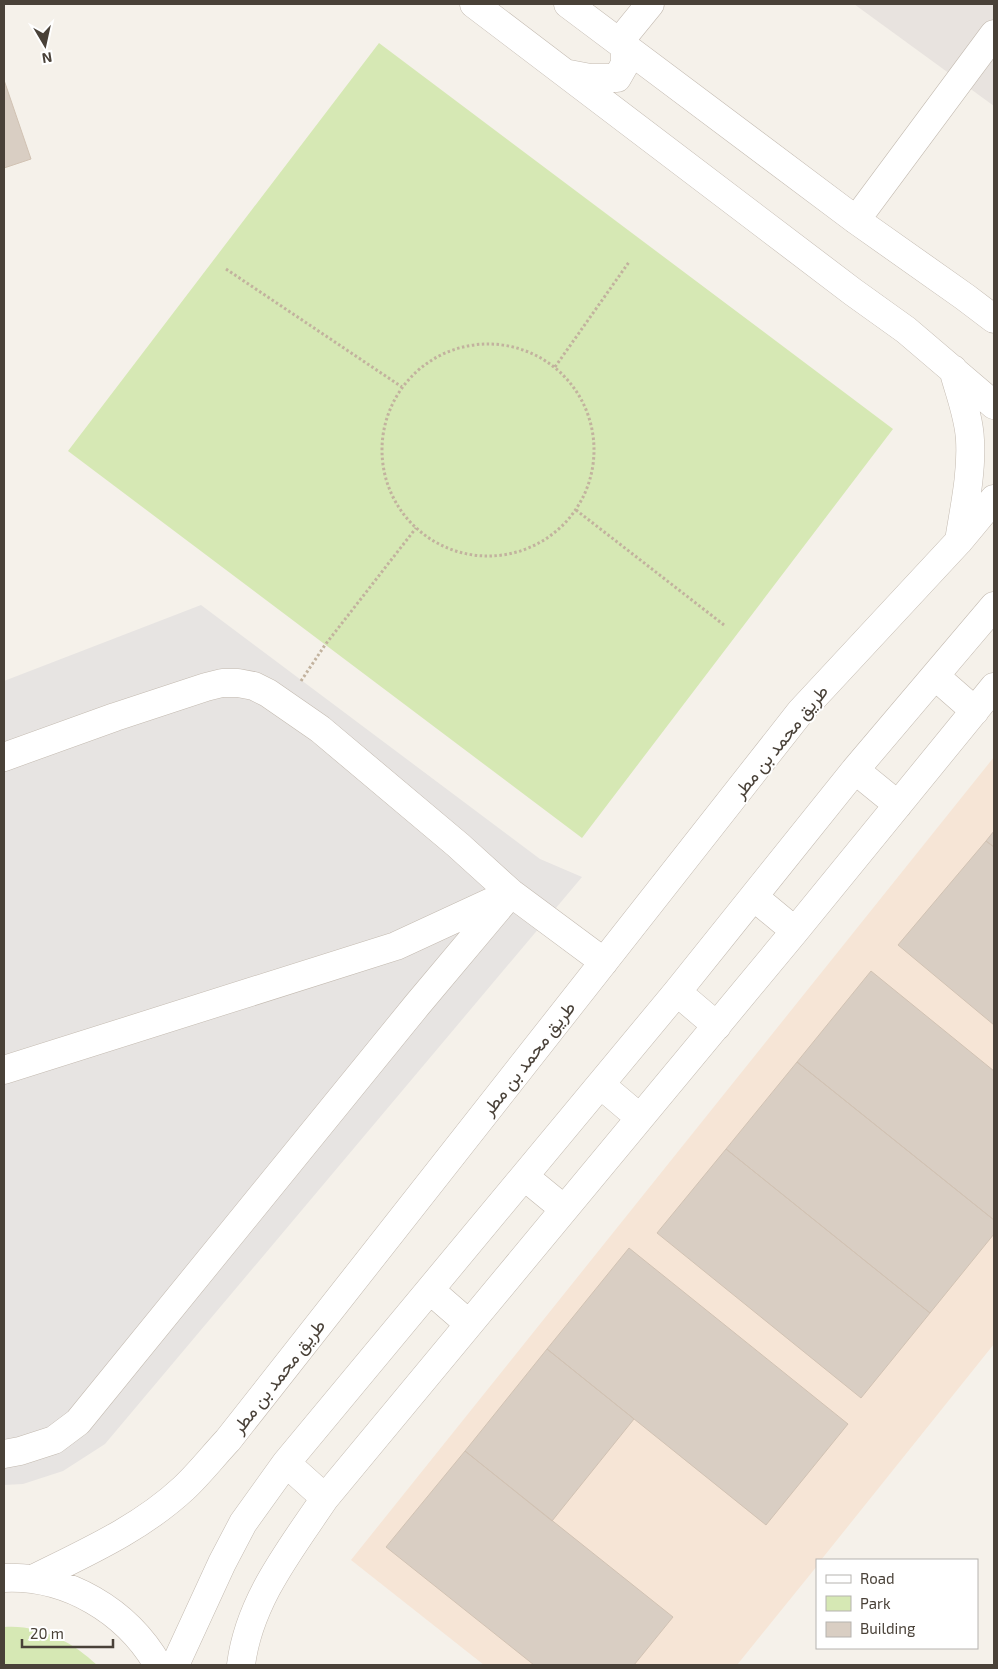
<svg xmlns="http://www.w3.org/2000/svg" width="998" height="1669" font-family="'Exo 2',Vazirmatn,sans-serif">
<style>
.commercial{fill:#f6e5d6}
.industrial{fill:#e8e3df}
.green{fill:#d6e8b4}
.parking{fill:#e7e4e2}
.building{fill:#d9cec3;stroke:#d1c2b3}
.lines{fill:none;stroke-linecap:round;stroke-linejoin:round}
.minor-casing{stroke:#c3bab0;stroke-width:29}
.path{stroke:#c2b29e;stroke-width:3;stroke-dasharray:2.5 2.5;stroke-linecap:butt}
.minor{stroke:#fff;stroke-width:28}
.labels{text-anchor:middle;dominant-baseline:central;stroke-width:4;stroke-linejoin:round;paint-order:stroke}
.street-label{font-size:18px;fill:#494138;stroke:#fff}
</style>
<rect width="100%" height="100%" fill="#f5f1ea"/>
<path class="commercial" d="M994,757v587l-173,216h-4v6l-80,99h-253l-133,-105z"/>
<path class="industrial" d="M854,4h140v102z"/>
<path class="green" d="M379,43l514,386 -311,409 -514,-387z
M4,1627c35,-3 69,15 93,38h-93z"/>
<path class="parking" d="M201,605l339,254 42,18 -477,567 -42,27 -40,13 -19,1v-804z"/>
<path class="building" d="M4,80l27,79 -27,9z
M994,831v16l-8,-6z
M986,841l8,6v178l-96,-80z
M871,971l123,100v149l-197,-158z
M797,1062l197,158v14l-64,79 -204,-164z
M726,1149l204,164 -69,85 -204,-165z
M629,1248l219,176 -82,101 -219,-176z
M547,1349l87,70 -82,102 -87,-70z
M465,1451l208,166 -39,48h-100l-148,-118z"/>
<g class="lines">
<defs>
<path id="minor" d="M474,4l379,288 53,38 88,75
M568,4l288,216 109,77 29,22
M619,42l31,-38
M569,74l21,4h27l8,-14v-18
M856,220l138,-186
M953,369c6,23 16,47 17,71 2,33 -6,69 -11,101
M935,676l40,35
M4,757l111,-40 91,-30 16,-4h16l16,3 14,7 52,36 138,116 53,48 93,69
M855,770l43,35
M754,897l41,34
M677,992l40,34
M4,1070l392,-124 106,-49
M601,1085l39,33
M525,1177l39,32
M430,1290l39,34
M4,1454l16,-3 34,-11 24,-18 339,-417 94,-112
M286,1463l39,35
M4,1578c63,-3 123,33 154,87
M33,1579c52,-26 107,-50 151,-91 15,-14 29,-32 44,-48l573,-729 158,-170 35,-42
M175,1665l47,-102 21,-40 43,-60 391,-471 178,-222 139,-164
M241,1665c8,-64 49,-115 84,-167l470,-567 199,-244"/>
</defs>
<use href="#minor" class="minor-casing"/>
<path class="path" d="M226,269l176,118
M382 450a106 106 0 1 1 212 0a106 106 0 1 1-212 0Z
M555,367l74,-105
M576,510l148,115
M301,681l24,-36 91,-117"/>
<use href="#minor" class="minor"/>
</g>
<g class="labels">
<g class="street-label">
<text transform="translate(780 741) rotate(-51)">طريق محمد بن مطر</text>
<text transform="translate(528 1058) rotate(-52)">طريق محمد بن مطر</text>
<text transform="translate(278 1376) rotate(-52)">طريق محمد بن مطر</text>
</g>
</g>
<rect width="998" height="1669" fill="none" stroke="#494138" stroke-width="10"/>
<rect x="816" y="1559" width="162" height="90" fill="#ffffff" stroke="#b6b3af"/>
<rect x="826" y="1575" width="25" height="8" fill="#ffffff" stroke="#b6b3af"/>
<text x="860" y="1584" font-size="15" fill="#494138">Road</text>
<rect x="826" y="1596" width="25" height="15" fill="#d6e8b4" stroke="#b6b3af"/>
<text x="860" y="1609" font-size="15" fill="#494138">Park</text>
<rect x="826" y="1622" width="25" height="15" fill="#d9cec3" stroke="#b6b3af"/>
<text x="860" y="1634" font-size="15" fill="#494138">Building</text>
<g transform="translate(45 45) rotate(171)" stroke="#ffffff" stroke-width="4" paint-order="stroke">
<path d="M0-4L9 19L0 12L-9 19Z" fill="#494138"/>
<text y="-8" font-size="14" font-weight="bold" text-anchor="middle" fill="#494138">N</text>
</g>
<path d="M22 1639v8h91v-8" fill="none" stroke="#494138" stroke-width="2.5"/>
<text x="30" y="1639" font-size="15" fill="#494138" stroke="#ffffff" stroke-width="4" paint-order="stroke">20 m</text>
</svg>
